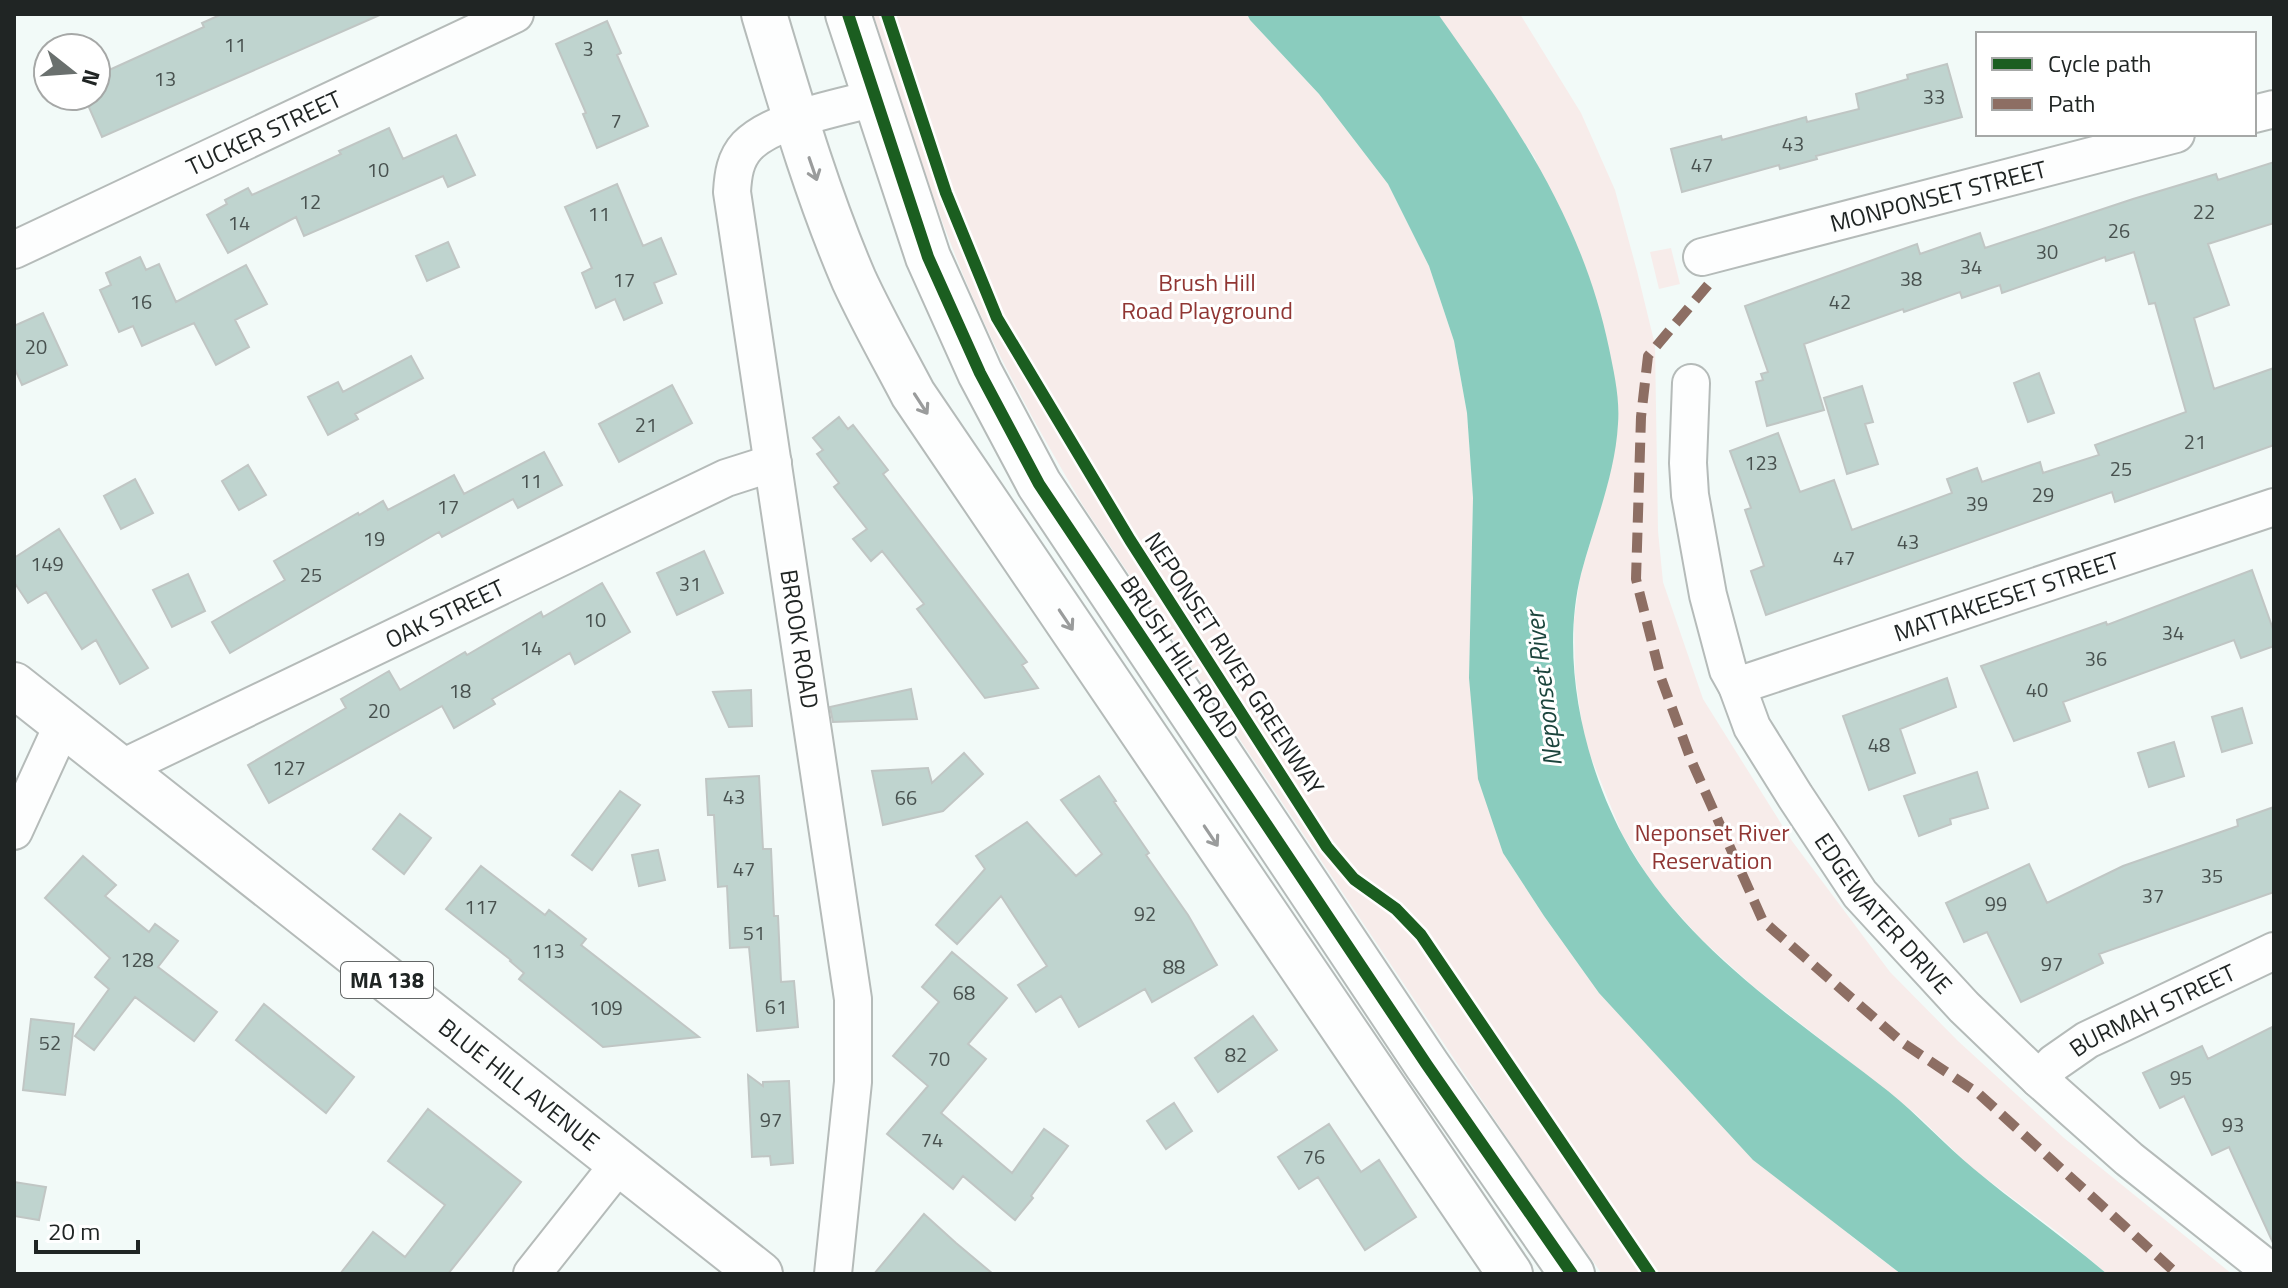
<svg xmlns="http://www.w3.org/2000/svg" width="2288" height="1288" font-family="'Titillium Web',sans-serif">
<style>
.green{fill:#f7ecea}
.water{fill:#8accbe}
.building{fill:#bfd4cf;stroke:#c0c6c4;stroke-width:2}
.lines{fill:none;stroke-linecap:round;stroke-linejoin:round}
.minor-casing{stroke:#b5bbb9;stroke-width:40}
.major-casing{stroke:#b5bbb9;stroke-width:48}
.highway-casing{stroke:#b5bbb9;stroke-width:48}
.minor{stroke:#fdfefe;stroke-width:36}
.major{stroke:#fdfefe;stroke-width:44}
.highway{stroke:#fdfefe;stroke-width:44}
.quiet{stroke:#8d6e63;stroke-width:10;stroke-dasharray:20 10;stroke-linecap:butt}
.cycleway-casing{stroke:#fff;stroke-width:17}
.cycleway{stroke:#1b5e20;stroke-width:12}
.oneway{stroke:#9a9c9c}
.labels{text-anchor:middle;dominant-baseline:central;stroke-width:6;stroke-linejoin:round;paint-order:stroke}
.number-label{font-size:20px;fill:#48514f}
.shield{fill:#fff;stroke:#636666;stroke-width:2}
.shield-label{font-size:22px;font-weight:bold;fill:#202524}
.street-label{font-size:24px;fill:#202524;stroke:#fff}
.park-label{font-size:24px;fill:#903633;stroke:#fff}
.water-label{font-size:26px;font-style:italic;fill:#1c453d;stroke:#fff}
</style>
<rect width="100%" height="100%" fill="#f2faf8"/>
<path class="green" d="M873,14h374l3,6 69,74 69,90 41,82 25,75 13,72 6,85 -4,180 34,175 41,63 55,77 68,72 184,171 50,38h-299l-68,-96 -450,-671c-48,-81 -94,-163 -128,-250 -32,-80 -57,-162 -83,-243z
M1438,14h82l61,99 34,77 22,81 18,74 3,186 5,51 40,117 89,142 98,131 68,69 106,97 168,136h-125l-47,-40 -88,-66 -56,-54 -162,-127 -53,-48 -47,-52 -32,-53 -38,-94 -9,-66 -1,-54 6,-43 28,-95 10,-57 -83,-267z
M1671,248l9,36 -21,5 -9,-37z"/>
<path class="water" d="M1247,14h191c75,106 144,204 171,334 5,25 11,50 9,76 -3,52 -24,101 -37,150 -21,84 2,187 42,262 59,110 169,180 265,255 30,24 56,53 86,78 43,36 90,68 133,105h-206l-148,-114 -154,-167 -55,-77 -41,-63 -25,-74 -9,-101 4,-180 -6,-85 -13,-72 -25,-75 -41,-82 -69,-90 -69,-74z"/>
<path class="building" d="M222,14h160l-280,123 -18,-41h12v-20l108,-49 -2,-4z
M607,21l14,32 -4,2 31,71 -51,22 -14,-34 3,-1 -30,-69z
M1947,64l15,53 -146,39 1,3 -37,10 -1,-4 -97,27 -11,-43 50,-13 1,4 84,-23 1,5 52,-13 -3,-15 52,-15 -1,-4z
M389,128l14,31 53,-24 19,40 -27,12 -5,-11 -139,60 -8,-19 -68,36 -21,-38 20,-11 -2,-4 23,-12 4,7 89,-41 -2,-3z
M2274,162v61l-66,21 21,61 -35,13 20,71 60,-21v77l-159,57 -3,-10 -346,123 -15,-44 13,-5 -19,-56 6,-2 -21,-57 48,-18 22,59 34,-12 18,50 100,-37 -5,-14 30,-11 5,14 58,-20 3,11 56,-18 -4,-10 91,-33 -31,-109 -6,1 -15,-52 -28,9 -1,-4 -103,36 -2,-8 -38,13 -2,-6 -56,20 -1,-3 -99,35 20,66 -57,16 -11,-44 7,-2 -2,-6 7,-2 -23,-66 172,-62 3,10 60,-21 5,15 148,-49 83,-25 2,6z
M617,184l26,62 18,-8 15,36 -22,9 8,20 -38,17 -9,-21 -19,9 -14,-35 10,-5 -27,-61z
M448,242l11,25 -32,14 -11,-25z
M140,257l6,13 13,-6 17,38 70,-37 21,39 -32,16 14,27 -33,18 -22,-42 -52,23 -9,-20 -14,6 -19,-42 11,-5 -5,-12z
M43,313l24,52 -45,20 -8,-18v-41z
M411,356l12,22 -68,36 3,5 -30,16 -20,-38 30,-15 5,10z
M2039,373l15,40 -26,9 -14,-39z
M672,385l20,38 -73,39 -20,-38z
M1862,386l11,36 -8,2 13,40 -31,10 -23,-76z
M839,417l9,12 5,-4 35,45 -5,4 144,188 -5,3 16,23 -53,10 -68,-89 7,-5 -42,-53 -11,10 -18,-22 14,-10 -33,-42 5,-4 -22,-29 6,-4 -10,-12z
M544,452l18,33 -44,23 -5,-9 -71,38 -3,-5 -209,121 -18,-31 73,-42 -11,-19 84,-48 1,2 24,-14 5,9 66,-35 10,19z
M248,465l18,30 -27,15 -17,-29z
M135,479l18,34 -32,16 -17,-33z
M59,529l89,139 -28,16 -24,-44 -14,9 -36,-57 -18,11 -14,-21v-24z
M704,551l19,42 -46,22 -20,-42z
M2252,570l22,62v14l-33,12 -7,-18 -171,62 7,19 -56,20 -33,-75 125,-44 1,3z
M188,574l17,37 -33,16 -19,-37z
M602,583l28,49 -55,32 -5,-11 -78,46 3,5 -41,24 -12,-22 -173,97 -21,-38 98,-57 -5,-9 48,-28 11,19 65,-38 2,3 74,-43 2,5z
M1947,678l9,29 -56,22 15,44 -46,17 -26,-74z
M911,689l6,30 -84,3 -3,-15z
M751,690l1,36 -23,1 -16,-35z
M2242,708l10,35 -30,9 -10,-35z
M2174,742l10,34 -35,11 -11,-34z
M964,753l19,21 -40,37 -60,14 -11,-54 56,-3 4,15z
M1977,772l11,36 -38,11 1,5 -32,12 -15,-40z
M759,776l4,73h8l3,67h4l3,66 13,-1 4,46 -41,4 -8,-84 -19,1 -3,-62 -9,1 -4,-72h-6l-2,-36z
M1099,776l17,25 -2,1 35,51 -3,2 42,60 29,50 -65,37 -7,-13 -66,38 -18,-31 -25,16 -18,-27 29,-19 -46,-70 -44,48 -21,-19 49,-56 -9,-13 51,-34 49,54 26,-22 -41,-54z
M620,791l20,14 -48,65 -20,-15z
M2274,807v85l-175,62 4,9 -82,39 -34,-70 -23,10 -18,-39 83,-39 18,39 76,-37 115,-40 -1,-6z
M400,814l31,24 -27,36 -31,-25z
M658,850l7,30 -26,6 -7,-31z
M83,856l33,29 -11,11 44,36 6,-8 23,17 -20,26 59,45 -23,29 -59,-44 -41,53 -19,-14 34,-47 -14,-12 15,-19 -65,-60z
M481,866l64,49 4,-5 37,29 -5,6 118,92 -96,10 -84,-68 5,-6 -14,-12 1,-1 -65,-51z
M952,952l55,46 -39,46 18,15 -45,54 71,60 32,-44 24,17 -37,50 2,2 -18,22 -52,-44 -10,13 -66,-55 41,-48 -35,-30 46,-54 -17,-15z
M264,1004l90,73 -28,36 -90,-73z
M1253,1016l24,34 -59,42 -23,-34z
M31,1019l43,5 -9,71 -42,-5z
M2274,1026v219l-45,-98 -17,8 -28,-59 -24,12 -17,-35 59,-27 6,13z
M748,1075l15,11v-4l26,-1 4,82 -22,2 -1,-9 -18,1z
M1174,1103l18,28 -26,18 -19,-28z
M428,1109l93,73 -73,92h-108l33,-42 32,25 40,-52 -57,-44z
M1329,1124l32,48 18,-12 37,57 -51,33 -47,-73 -19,12 -21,-32z
M14,1182l32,5 -7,33 -25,-4z
M924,1214l32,29 37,31h-119z"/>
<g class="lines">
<defs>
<g id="minor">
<path d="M2254,114l20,-5"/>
<path id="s1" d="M14,250l501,-236"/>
<path id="s2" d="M1702,257l474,-123"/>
<path id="s3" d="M1691,383l-3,80 2,32 18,100 20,75 9,16 15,41 43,69 65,98 104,113 75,72 90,80 145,115"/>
<path id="s4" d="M1737,686l537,-179"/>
<path id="s5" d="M120,769l606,-291 47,-15"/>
<path d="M14,831l49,-107"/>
<path id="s6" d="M2039,1079l15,-16 33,-23 187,-89"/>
<path d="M532,1274l87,-110"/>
<path d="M833,1274l20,-192v-83l-121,-807c1,-17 3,-33 15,-46 26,-27 92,-38 128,-48"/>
</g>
<path id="major" d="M764,14c27,90 53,180 90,266 18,39 39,76 59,114l597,880
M848,14l80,243 52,116 59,111 388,581 145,209"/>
<g id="highway">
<path id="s7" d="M14,685l746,589"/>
</g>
</defs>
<use href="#minor" class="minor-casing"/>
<use href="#major" class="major-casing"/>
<use href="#highway" class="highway-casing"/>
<use href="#minor" class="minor"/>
<use href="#major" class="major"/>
<use href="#highway" class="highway"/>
<path class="quiet" d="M1708,285l-60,71 -7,61 -5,162 25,99 30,82 72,161 140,122 76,51 198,180"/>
<defs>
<path id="cycleway" d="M848,14l80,243 52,116 59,111 388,581 145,209
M887,14l59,179 51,125 133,222 197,307 27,32 42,30 25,26 229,339"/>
</defs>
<use href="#cycleway" class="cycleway-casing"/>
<use href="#cycleway" class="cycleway"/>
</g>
<defs><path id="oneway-shaft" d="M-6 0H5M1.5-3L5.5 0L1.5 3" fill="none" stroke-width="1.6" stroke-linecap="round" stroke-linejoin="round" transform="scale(2)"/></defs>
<g class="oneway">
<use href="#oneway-shaft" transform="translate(813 169) rotate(71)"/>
<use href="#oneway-shaft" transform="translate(921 404) rotate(57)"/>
<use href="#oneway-shaft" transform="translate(1066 620) rotate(56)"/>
<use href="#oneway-shaft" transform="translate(1211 836) rotate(56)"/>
</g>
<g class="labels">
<g class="number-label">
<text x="235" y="44">11</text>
<text x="588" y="48">3</text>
<text x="165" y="78">13</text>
<text x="1934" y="96">33</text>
<text x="616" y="120">7</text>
<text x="1793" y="143">43</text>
<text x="1702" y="164">47</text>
<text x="378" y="169">10</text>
<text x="310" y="201">12</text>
<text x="2204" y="211">22</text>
<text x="599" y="213">11</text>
<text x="239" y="222">14</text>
<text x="2119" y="230">26</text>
<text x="2047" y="251">30</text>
<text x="1971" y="266">34</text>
<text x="1911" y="278">38</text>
<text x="624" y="279">17</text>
<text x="141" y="301">16</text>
<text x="1840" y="301">42</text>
<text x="36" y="346">20</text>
<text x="646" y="424">21</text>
<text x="2195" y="441">21</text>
<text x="1761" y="462">123</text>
<text x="2121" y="468">25</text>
<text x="531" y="480">11</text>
<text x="2043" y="494">29</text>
<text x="1977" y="503">39</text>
<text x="448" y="506">17</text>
<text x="374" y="538">19</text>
<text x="1908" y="541">43</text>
<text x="1844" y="557">47</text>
<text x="47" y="563">149</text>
<text x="311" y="574">25</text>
<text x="690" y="583">31</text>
<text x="595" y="619">10</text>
<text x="2173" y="632">34</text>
<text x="531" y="647">14</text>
<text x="2096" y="658">36</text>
<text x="2037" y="689">40</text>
<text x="460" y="690">18</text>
<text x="379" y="710">20</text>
<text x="1879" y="744">48</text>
<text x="289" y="767">127</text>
<text x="734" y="796">43</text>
<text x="906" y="797">66</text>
<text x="744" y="868">47</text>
<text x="2212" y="875">35</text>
<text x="2153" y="895">37</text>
<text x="1996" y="903">99</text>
<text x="481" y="906">117</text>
<text x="1145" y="913">92</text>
<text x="754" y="932">51</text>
<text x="548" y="950">113</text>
<text x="137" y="959">128</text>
<text x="2052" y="963">97</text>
<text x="1174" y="966">88</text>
<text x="964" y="992">68</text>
<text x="776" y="1006">61</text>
<text x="606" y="1007">109</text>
<text x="50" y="1042">52</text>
<text x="1236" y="1054">82</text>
<text x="939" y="1058">70</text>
<text x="2181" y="1077">95</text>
<text x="771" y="1119">97</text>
<text x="2233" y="1124">93</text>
<text x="932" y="1139">74</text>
<text x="1314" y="1156">76</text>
</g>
<rect class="shield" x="341" y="962" width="92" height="36" rx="6"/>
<g class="shield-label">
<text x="387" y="980">MA 138</text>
</g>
<g class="street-label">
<text stroke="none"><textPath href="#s1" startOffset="276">TUCKER STREET</textPath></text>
<text stroke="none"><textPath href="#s2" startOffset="244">MONPONSET STREET</textPath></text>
<text stroke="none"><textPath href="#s4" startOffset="284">MATTAKEESET STREET</textPath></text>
<text stroke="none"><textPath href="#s5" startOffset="360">OAK STREET</textPath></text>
<text transform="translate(800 639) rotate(81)">BROOK ROAD</text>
<text transform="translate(1180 657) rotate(56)">BRUSH HILL ROAD</text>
<text transform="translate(1235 663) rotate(57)">NEPONSET RIVER GREENWAY</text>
<text stroke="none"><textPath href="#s3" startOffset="582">EDGEWATER DRIVE</textPath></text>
<text stroke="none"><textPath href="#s6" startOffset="134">BURMAH STREET</textPath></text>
<text stroke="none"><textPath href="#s7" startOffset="644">BLUE HILL AVENUE</textPath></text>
</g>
<g class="park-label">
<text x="1207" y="282">Brush Hill<tspan x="1207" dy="28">Road Playground</tspan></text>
<text x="1712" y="832">Neponset River<tspan x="1712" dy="28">Reservation</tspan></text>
</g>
<g class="water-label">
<text transform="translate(1543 689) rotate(-97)">Neponset River</text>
</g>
</g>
<rect width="2288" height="1288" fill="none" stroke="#202524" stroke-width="32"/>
<rect x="1976" y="32" width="280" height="104" fill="#ffffff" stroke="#a6a8a7" stroke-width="2"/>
<rect x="1992" y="58" width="40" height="12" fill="#1b5e20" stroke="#a6a8a7" stroke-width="2"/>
<text x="2048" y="72" font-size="24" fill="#202524">Cycle path</text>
<rect x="1992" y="98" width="40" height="12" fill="#8d6e63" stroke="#a6a8a7" stroke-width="2"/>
<text x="2048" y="112" font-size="24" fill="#202524">Path</text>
<g transform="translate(72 72) rotate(107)"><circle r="38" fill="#ffffff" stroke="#a6a8a7" stroke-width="2"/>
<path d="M0-6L14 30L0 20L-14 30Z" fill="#6a706e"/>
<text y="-12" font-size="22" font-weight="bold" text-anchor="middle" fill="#202524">N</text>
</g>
<path d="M36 1240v12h102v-12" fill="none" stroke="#202524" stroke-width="4"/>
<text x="48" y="1240" font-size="24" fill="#202524" stroke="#ffffff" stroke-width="6" paint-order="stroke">20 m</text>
</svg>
